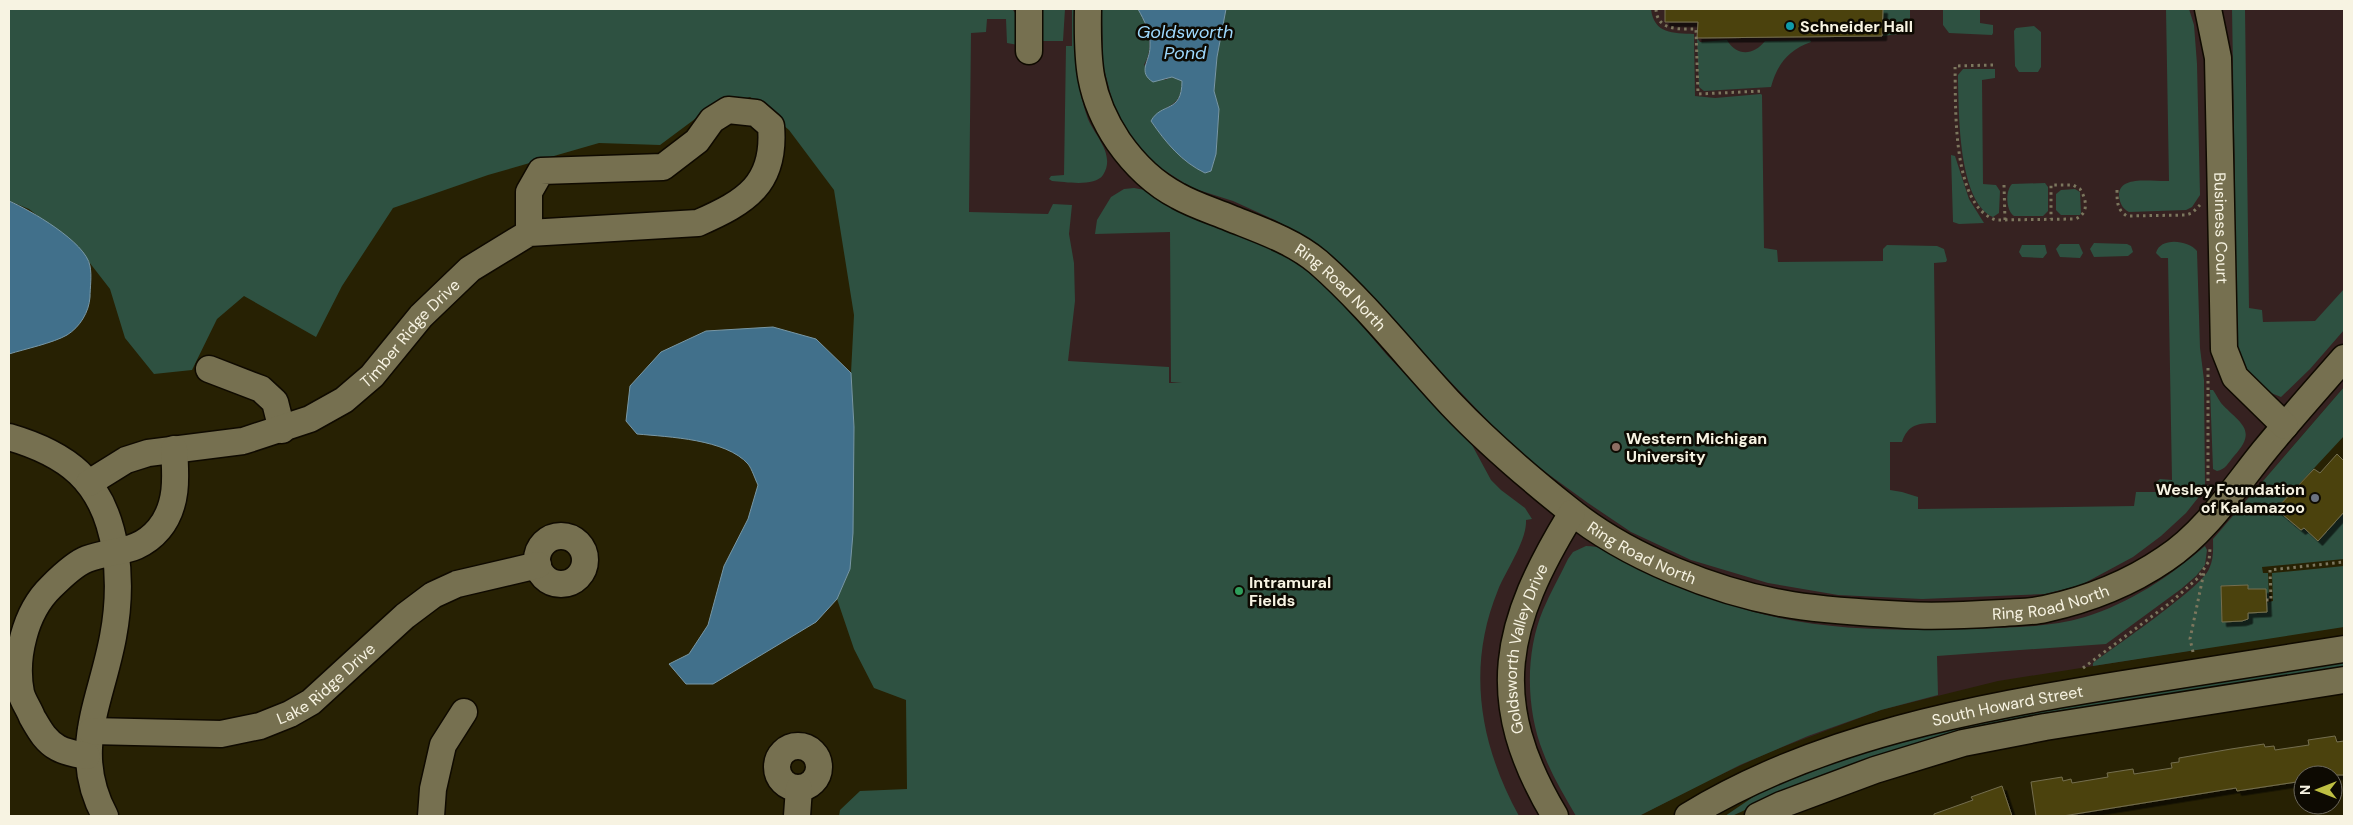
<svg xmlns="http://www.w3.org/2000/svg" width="2353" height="825" font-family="'DM Sans',sans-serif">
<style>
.education{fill:#362221}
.green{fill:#2e5141}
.water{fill:#41708b;stroke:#7897a5}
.building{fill:#4b4210;stroke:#746e4e;filter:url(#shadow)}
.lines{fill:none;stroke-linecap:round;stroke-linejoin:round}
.minor-casing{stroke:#0f0a00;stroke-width:29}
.path{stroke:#7c775e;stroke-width:3;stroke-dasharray:2.5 4;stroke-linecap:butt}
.minor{stroke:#767050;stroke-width:26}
.culture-dot{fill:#0f9aa8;stroke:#0d0a02;stroke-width:2}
.education-dot{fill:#8d6e63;stroke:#0d0a02;stroke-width:2}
.worship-dot{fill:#6b7280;stroke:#0d0a02;stroke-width:2}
.leisure-dot{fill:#2e9e5b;stroke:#0d0a02;stroke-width:2}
.labels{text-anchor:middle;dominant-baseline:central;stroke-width:5;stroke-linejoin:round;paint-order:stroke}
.poi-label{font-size:16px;font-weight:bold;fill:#f7f3e2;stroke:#0d0a02;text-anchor:start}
.street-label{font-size:16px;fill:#f7f3e2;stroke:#0d0a02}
.water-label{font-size:18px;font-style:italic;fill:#9ed9fd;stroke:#0d0a02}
</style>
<defs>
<filter id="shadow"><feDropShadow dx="4.5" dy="4.5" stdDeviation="0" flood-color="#0009"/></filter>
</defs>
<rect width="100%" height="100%" fill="#272103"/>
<path class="education" d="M944,9h1400v378l-93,108 -45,94 1,59 -209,33 -117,29 -109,41 -65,30 -68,35h-703z"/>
<path class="green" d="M9,9l1004,1 3,4 2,31 -11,-2 -1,-24h-19l-1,13 -15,1 -2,179 79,2 5,-10 19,1 -3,29 5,29 1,38 -7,60 101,6v16h13l-11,-1 -1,-150 -75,2 2,-14 14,-23 13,-8 10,-1 11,2 39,24 70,23 66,39 66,78 86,91 19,35 10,10 24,18 7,11 -6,1c1,21 -20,50 -28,70 -32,78 -18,155 21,226h-680l1,-6 20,-19 47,-2 -1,-89 -32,-12 -20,-39 -17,-50 13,-30 4,-142 -3,-54 3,-58 -20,-125 -45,-60 -39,-33 -51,19 -39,29 -61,-2 -111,32 -95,33 -51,78 -26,51 -72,-41 -27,23 -25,51 -38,4 -29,-36 -15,-49 -31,-40 -50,-40 -20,-8z
M1041,9h24l-2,32h-22z
M1072,9h2c0,38 1,73 14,110 7,17 28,36 15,56 -8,12 -37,7 -51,6l-3,-2 2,-3 13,-1 2,-129h6z
M1102,9h36c10,18 17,37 6,56l21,15 7,-3 10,4c0,29 -19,22 -31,40 15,22 31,41 54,52l6,-2 5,-17 3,-45 -5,-18 3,-34 9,-48h425c3,25 22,24 43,25l1,62 20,2 46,-4 1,1 2,153 13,2 1,12 105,-1v-12l4,-4 50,1 7,3 3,11 -1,2 -12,1 2,160c-17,0 -28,1 -34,19h-12v48l12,2 16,5v12l216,-3 2,-14h20v-10l4,-3 12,1 -4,-222h-7l-5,-5c4,-16 32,-13 41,-2l3,97 4,32 1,109 -19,24 -25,23 -28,21 -52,28 -36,9 -123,5 -84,-4 -70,-12 -77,-23 -60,-28 -43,-29 -69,-50 -102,-106 -117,-113 -25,-14 -42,-19 -41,-13 -36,-23 -22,-24 -20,-34 -11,-42z
M1883,9h27v16l-4,8 -23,3z
M1943,9h37v14l13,2v8l-1,2 -43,-2 -6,-8z
M2166,9h23l5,16 3,39 3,131 -8,12 -6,3 -57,2c-6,-3 -9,-8 -10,-16 -1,-22 35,-14 50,-15z
M2232,9h13l4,299 13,2 1,12 52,-1 29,-32v41l-34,39 -29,28 -15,-6 -15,-12 -15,-27 -7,-149 6,-7v-10z
M2034,26l7,6v35l-3,5h-19l-4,-6 -1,-35 2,-3z
M1697,38l3,4 27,-2c10,17 27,15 38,1l45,-1 1,2c-23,8 -34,23 -40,45l-67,4 -5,-4z
M1963,69h32v9l-13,2 1,104 13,1 4,6 -1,22 -6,4c-35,-15 -34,-105 -35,-136v-6z
M1951,155l4,1 14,43 15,24 -25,1 -6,-2z
M2045,183l3,4v24l-5,5h-29c-8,-5 -9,-25 -2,-32z
M2075,189l5,3 1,21 -1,2h-19l-5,-5v-16l5,-4z
M2094,243l33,1 4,2 2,6 -5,4 -34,1 -4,-8z
M2060,244h19l4,9 -3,5 -20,-1 -4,-8z
M2022,245h23l2,8 -4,5 -21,-1 -3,-5z
M2344,387v49l-68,73 25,21 3,-2 14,13 26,-29v47l-82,8 1,6h5l1,26h-3v-10h-18l-1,-4 -26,1 1,35h20c7,-10 19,-18 31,-20l-1,-28 72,-7v61l-251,39v-3c22,-17 107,-74 116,-94 5,-10 4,-20 4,-30z
M2210,390h3c3,4 5,9 8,13 18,20 38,26 13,53 -5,6 -9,14 -17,15l-4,-2z
M1586,546c28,0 57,24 82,36 18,9 38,15 57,21 80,28 163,28 247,26 38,-2 76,-1 113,-12 45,-14 84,-40 120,-71l2,4 -2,15 -9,11 -15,13 -75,55 -169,12 1,39 -57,15 -73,26 -68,29 -101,51h-63c-12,-21 -25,-42 -33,-64 -17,-43 -18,-99 0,-142 7,-17 17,-34 25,-51l5,-7z
M2344,659v11l-555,120 -57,26h-7l34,-23 84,-34 60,-20 104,-25z"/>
<path class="water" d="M1138,9h88l-9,48 -3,34 5,18 -3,45 -5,17 -6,2c-23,-11 -39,-30 -54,-52 10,-19 31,-7 31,-40l-10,-4 -19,5c-16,-10 -3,-21 -3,-35 1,-14 -6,-27 -12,-38z
M9,201c21,9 77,41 81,65 2,10 0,22 0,31 -1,15 -10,30 -23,38 -14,8 -42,14 -58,19z
M773,327l43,12 35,34 3,54 -1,106 -3,36 -13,30 -21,23 -103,62h-27l-17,-20 20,-10 19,-29 16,-59 24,-47 10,-34c-3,-6 -6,-16 -10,-21 -22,-25 -79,-27 -111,-30l-11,-13 4,-35 31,-34 45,-21z"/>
<path class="building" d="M1665,9h218l-1,27 -185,2 1,-16h-33z
M2337,454l7,7v51l-26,29 -14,-13 -3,2 -25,-21 38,-40 6,4z
M2248,585v4h18l1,23 -19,1v6l-6,2 -20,1 -1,-36z
M2335,736l2,6 7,-1v34h-41v6l-66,10 -1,-3 -173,28h-27l-5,-34 31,-5 1,4 8,-2 1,4 36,-6 -1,-4 26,-4 1,5 38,-6 -1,-5 8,-1v-4l52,-9 33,-5 1,3 9,-1 1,4 34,-5 -1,-5z
M2002,786l10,30h-78v-2l39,-14 -2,-3z"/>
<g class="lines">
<defs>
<g id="minor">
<path d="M1029,9v42"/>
<path id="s1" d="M1088,9c-1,53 0,87 30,132 16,23 35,42 60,55 16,9 35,15 52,22 30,12 63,23 88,44 49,43 90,96 134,143 36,38 76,72 116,104 59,48 149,84 224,96 38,6 76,8 114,10 33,2 65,0 98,-2 13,-1 28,-1 41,-4 41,-9 85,-26 120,-50 41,-27 69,-71 99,-108 26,-32 53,-62 80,-93"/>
<path id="s2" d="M2208,9l10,49 6,291 11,28 50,49"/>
<path d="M209,369l52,20 14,13 7,28"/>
<path d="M9,437c24,7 51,18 70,36 41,39 44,111 34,164 -12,65 -43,114 -8,179"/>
<path id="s3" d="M89,483l37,-23 22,-7 95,-12 67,-22 34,-19 28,-24 49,-60 49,-47 59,-36 169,-10c48,-21 78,-39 73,-97l-15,-13 -28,-3 -16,10 -15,21 -34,26 -122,4 -12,21v41"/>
<circle cx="561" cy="560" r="24"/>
<path id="s4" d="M91,731l130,3 39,-8 30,-12 21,-12 94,-86 28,-21 24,-11 81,-19"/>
<circle cx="798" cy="767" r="21"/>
<path d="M87,756c-10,-2 -20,-3 -29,-8 -13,-7 -19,-19 -26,-31 -3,-8 -9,-16 -11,-24 -7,-35 4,-81 30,-106 9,-9 25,-24 36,-28 28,-10 51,-5 72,-30 19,-23 17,-52 15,-80"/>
<path d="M431,816l2,-27 10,-44 21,-33"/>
<path d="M797,816l2,-28"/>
<path id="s5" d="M1555,816c-70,-117 -51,-192 17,-303"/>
<path id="s6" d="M1688,816c131,-80 286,-108 435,-132 74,-12 148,-24 221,-35"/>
<path d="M1758,816l23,-11 94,-35 88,-27 82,-16 299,-47"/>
</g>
</defs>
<use href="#minor" class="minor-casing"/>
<path class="path" d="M1656,9c1,22 23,20 40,20l2,65 65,-3
M1993,65l-38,1c1,38 -4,140 41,154l79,-1c14,-5 12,-19 5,-30l-7,-4h-22v34
M2004,185l1,35
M2117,190c0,12 0,20 10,26l59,-1 6,-2 8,-8
M2208,368v119
M2266,600h5l-1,-30 74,-8
M2193,652l-3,-13 14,-67
M2083,668l88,-66 27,-24 11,-17 1,-12"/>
<use href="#minor" class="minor"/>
</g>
<circle class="culture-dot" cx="1790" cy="26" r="5"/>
<circle class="education-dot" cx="1616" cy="447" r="5"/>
<circle class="worship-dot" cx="2315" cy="498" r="5"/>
<circle class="leisure-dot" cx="1239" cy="591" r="5"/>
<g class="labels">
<g class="poi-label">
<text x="1800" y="26">Schneider Hall</text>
<text x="1626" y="438">Western Michigan<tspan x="1626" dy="18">University</tspan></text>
<text x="2305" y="489" text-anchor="end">Wesley Foundation<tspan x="2305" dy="18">of Kalamazoo</tspan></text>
<text x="1249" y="582">Intramural<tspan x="1249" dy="18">Fields</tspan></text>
</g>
<g class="street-label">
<text stroke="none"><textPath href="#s2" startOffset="220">Business Court</textPath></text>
<text stroke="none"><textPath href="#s1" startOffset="409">Ring Road North</textPath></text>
<text stroke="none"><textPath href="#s3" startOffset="366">Timber Ridge Drive</textPath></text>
<text stroke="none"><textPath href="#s1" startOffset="814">Ring Road North</textPath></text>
<text stroke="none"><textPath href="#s1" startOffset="1234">Ring Road North</textPath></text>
<text stroke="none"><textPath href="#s5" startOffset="178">Goldsworth Valley Drive</textPath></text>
<text stroke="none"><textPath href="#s4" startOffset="249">Lake Ridge Drive</textPath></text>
<text stroke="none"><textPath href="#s6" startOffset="340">South Howard Street</textPath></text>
</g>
<g class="water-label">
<text x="1185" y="32">Goldsworth<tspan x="1185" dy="21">Pond</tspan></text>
</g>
</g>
<rect width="2353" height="825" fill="none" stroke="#f7f3e2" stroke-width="20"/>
<g transform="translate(2318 790) rotate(270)"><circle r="24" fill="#0d0a02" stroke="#6b675c"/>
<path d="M0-4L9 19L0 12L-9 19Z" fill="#bebf42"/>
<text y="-8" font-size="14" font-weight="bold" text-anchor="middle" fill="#f7f3e2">N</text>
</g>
</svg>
